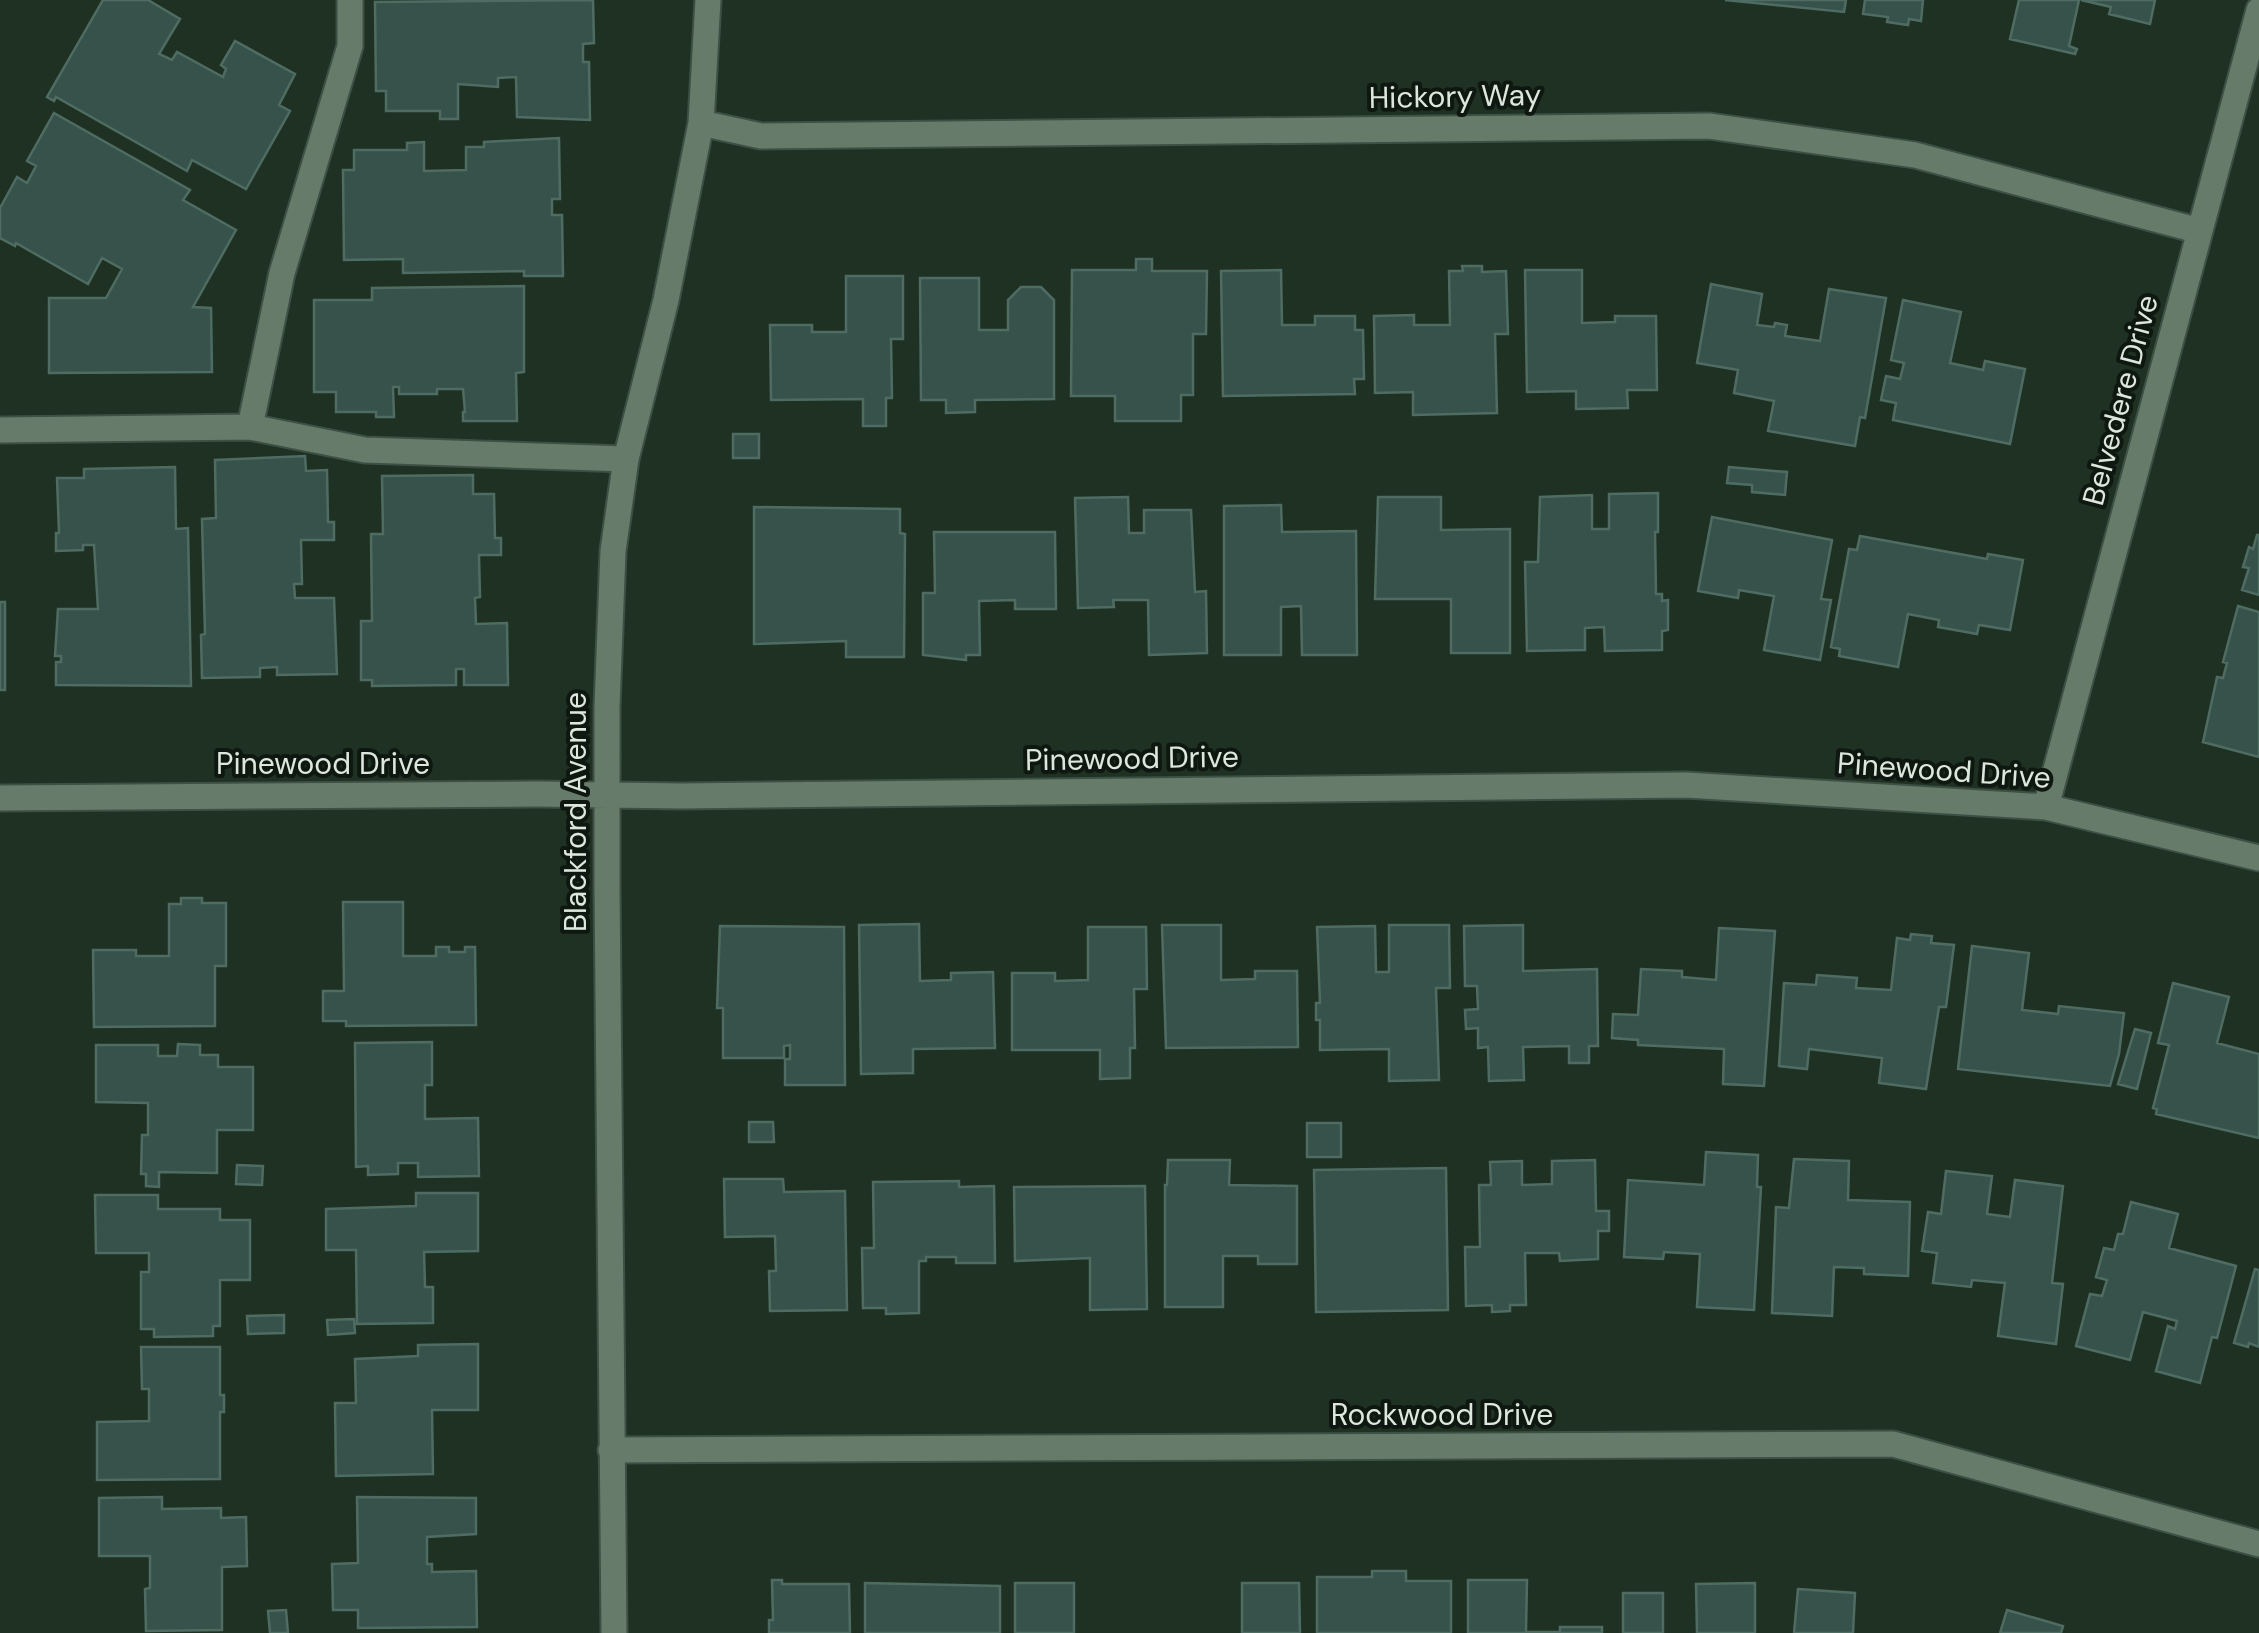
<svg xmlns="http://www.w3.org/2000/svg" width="2259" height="1633" font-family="'DM Sans',sans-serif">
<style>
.building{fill:#36524a;stroke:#4f6c63;stroke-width:2.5}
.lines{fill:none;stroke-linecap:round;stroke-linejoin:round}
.service-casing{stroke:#3e4f43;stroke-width:29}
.minor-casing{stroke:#3e4f43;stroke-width:29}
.service{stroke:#667b6a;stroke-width:25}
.minor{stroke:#667b6a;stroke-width:25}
.labels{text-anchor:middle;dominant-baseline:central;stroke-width:8;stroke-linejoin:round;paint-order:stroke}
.street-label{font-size:30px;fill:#dce8de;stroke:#0e1710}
</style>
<rect width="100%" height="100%" fill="#1e3123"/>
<path class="building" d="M103,0h45l32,19 -21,35 13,6 5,-8 46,25 3,-8 -5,-4 14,-24 60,33 -16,31 11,6 -44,78 -54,-29 -5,11 -131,-74 -2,4 -7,-4z
M593,0l1,43 -11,1v18h6l1,58 -73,-3 -1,-40 -18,1v9l-40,-3v35h-18v-8h-54v-20h-10l-1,-89z
M1725,0h121l-2,12z
M1865,0h58l-2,21 -12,-2 -1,6 -21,-3 1,-5 -25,-3z
M2019,0h60l-10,46 8,3 -2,5 -65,-15z
M2081,0h74l-5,24 -41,-10 2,-7z
M54,113l136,77 -7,10 53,30 -43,77 18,1 1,64 -163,1v-75h57l16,-29 -20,-11 -14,26 -72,-41 -1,3 -15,-8v-30l17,-31 10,6 9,-17 -9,-5z
M559,138l1,61h-8v16h10l1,61h-39v-5l-121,2v-14l-59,1 -1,-90h11v-20h53v-7l17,-1v29l42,-1v-23h18v-5z
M1136,259h16v12h55l-1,63h-13v61h-12v26h-66v-25h-44l1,-126h64z
M1462,266h20v6l24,-1 2,63h-13l2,79 -84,2v-23l-38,1 -1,-77 40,-1v10h36l-1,-54h14z
M1281,270l1,55h33v-9h40v14h8l1,49h-10l1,15 -132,2 -2,-125z
M1525,270h57v53l33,-1v-6h41l1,74h-30l1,18 -52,1v-18l-49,1z
M846,276h57v63h-12l1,59h-6v28h-23v-27l-92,1 -1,-75h42v7h34z
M920,278h59v52h29v-30l13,-13h20l13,13v99l-79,1v12l-29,1v-13h-25z
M1711,284l51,10 -5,31 17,2 1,-4 12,2 -2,11 35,5 9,-52 57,9 -21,120 -5,-1 -5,29 -87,-15 6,-30 -40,-8 4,-23 -41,-7z
M524,286v86l-8,1 1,48h-54v-9h2l-2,-23h-26v5h-38v-7h-6l1,30h-18v-5h-40v-20h-22v-92h58v-12z
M1903,300l58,12 -11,51 33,7 2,-9 40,8 -15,75 -117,-24 3,-17 -15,-3 5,-24 14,3 4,-16 -13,-3z
M733,434h26v24h-26z
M305,456l1,15 21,-1 1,52h6v18h-33l1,44h-8l1,14h39l3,76 -60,1v-8l-17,1v9l-58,1 -1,-43 4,-1 -3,-115 14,-1 -1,-58z
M175,467l1,62 12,-1 3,158 -135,-1v-23h5v-6h-6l3,-47h40l-4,-64h-11v5l-27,1v-18h3l-2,-55h27v-9z
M1729,467l58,5 -2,23 -33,-3v-7l-25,-2z
M473,475v19h21l1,44h6v17h-22l1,42 -5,1 1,26 31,-1 1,62h-44v-16h-8v16l-84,1v-6h-11v-59h11l-1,-87h12l-1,-58z
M1658,493v39h-3l1,62h6v7l6,-1v30l-6,1v19l-57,1 -1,-24 -19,1v22l-58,1 -2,-89h13l2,-65 52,-2v34h17v-35z
M1128,497l1,36h15v-23h47l4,82 11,-1 1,62 -58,2 -1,-55h-35l1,7 -36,1 -3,-110z
M1378,497h63v33l69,-1v124h-59v-54h-76z
M1281,505l1,27 74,-1 1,124h-55l-1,-49 -20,1v48h-57v-149z
M754,507l146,2v24l5,1 -1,123h-58v-16l-92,3z
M1712,517l120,23 -11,59 10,1 -11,60 -56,-10 10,-54 -35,-6 -1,8 -40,-7z
M934,532h121l1,77h-41v-9l-36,1 1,54h-14v5l-43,-5v-62h12z
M2257,535h2v60l-17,-5 7,-22 -6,-1 6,-20 4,2z
M1860,536l127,23 1,-5 35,6 -13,70 -31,-5 -2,9 -39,-7 1,-7 -31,-6 -10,53 -59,-11 1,-7 -9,-2 18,-98 8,1z
M0,602h5v88h-5z
M2238,606l21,6v145l-56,-15 14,-65 6,1 4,-15 -4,-1z
M181,898h21v5h24v63h-11v60l-121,1 -1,-77h43v6h33v-52h12z
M343,902h60v54h33v-9h13v5h16v-5h10l1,78 -130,1v-5h-23v-30h21z
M919,924l1,57 31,-1v-7l42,-1 2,76 -82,1v24l-52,1 -2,-149z
M1162,925h59v55l34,-1v-8h42l1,76 -132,1z
M1389,925h60l1,63h-14l3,92 -50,1v-32l-69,1v-30h-4v-17h4l-3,-76 58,-1 1,46h13z
M1523,925v46l74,-2 1,77h-9v17h-20v-17l-46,1 1,33 -35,1 -1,-34 -10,1v-20l-12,1 -1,-19 13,-1 -1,-23h-12l-1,-60z
M720,926l124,1 1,158h-60v-26h5v-14l-6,1v12h-61v-50h-6z
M1088,927h58l1,62h-13l1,59h-5v30l-30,1v-29h-88v-77h43v8l33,-1z
M1719,928l56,3 -11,155 -41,-2 1,-35 -86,-4v-5l-26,-2 1,-24 25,1 3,-46 41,2v6l34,3z
M1911,934l21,2 -1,7 23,2 -8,62h-7l-13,82 -47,-6 3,-25 -73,-9 -2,20 -28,-3 5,-83 32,2 1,-10 40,3 -1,10 35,2 6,-52 13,2z
M1972,946l57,7 -7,57 36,4 1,-8 65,7 -5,41 -9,32 -152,-17z
M2173,983l56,14 -12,46 42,11v84l-103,-24 1,-5 -4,-1 16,-63 -11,-2z
M2135,1029l16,4 -14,56 -19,-5z
M432,1042v43h-7v34l53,-1 1,58 -61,1v-14h-20v11l-30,1v-9l-12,1 -1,-124z
M178,1044l22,1v10h18v12h35v63h-36v43l-58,-1v15l-13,-1v-12h-5l1,-39h6v-32l-52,-1v-57h62v11h19z
M749,1122h24l1,20h-25z
M1307,1123h34v34h-34z
M1706,1152l52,3 -1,32h4l-7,123 -57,-3 3,-53 -36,-2 -1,7 -39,-2 4,-77 76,5z
M1794,1159l55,2 -1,39 62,2 -2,74 -44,-2v-6l-30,-1 -2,49 -60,-3 4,-106 13,1z
M1168,1160h62l-1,25 68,1v78h-39v-8h-35v51h-58v-122h2z
M1595,1160l1,51h13v20h-11v28l-38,2 -1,-8h-34l1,52h-16v6l-18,1v-7l-26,1 -1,-59h15l-1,-62h12l-1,-23 32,-1v24l30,-1v-23z
M237,1165l26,1 -1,19 -26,-1z
M1446,1168l2,142 -132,2 -2,-142z
M1946,1171l46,5 -5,38 23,3 5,-37 48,6 -11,97 11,1 -7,60 -58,-8 7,-53 -33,-3 -1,7 -38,-4 4,-30 -15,-2 6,-39 13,2z
M724,1179h59l1,13 61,-1 2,119 -77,1 -1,-40h7l-1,-35 -50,1z
M959,1181v6l35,-1 1,77h-39v-6h-30v4h-7v52l-33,1v-6h-23l-1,-60h12l-1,-66z
M1145,1186l2,123 -57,1v-52l-75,3 -1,-74z
M416,1193h62v58l-54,1 1,35h8v36l-76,1 -1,-74h-30v-41l90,-3z
M95,1195h63v14h62v11h30v60h-30v46h-7v10l-59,1v-8h-13v-57h8v-19h-53z
M2131,1202l47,12 -9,34 67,18 -19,72 -5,-1 -12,46 -44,-12 12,-45 7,3 2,-8 -34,-9 -13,48 -54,-14 14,-52 12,2 5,-16 -11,-3 8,-29 10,2 4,-16h5z
M2255,1269l4,1v77l-10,-4 -1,4 -14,-4z
M284,1315v18l-36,1 -1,-18z
M354,1319l1,14 -27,2 -1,-15z
M478,1344v66h-46l1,64 -97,2 -1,-73h21l-1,-44 63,-3v-11z
M141,1347h79v48h4v17h-4v67l-123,1v-58l52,-1v-32h-7z
M162,1497v12l59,-1v10l25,-1 1,49 -25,1v63l-76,1 -1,-42 5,-1v-32h-51v-58z
M357,1497l119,1v36l-49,3v27h5v8l44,-1 1,56 -119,1v-18h-25l-1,-46 26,-1z
M1372,1571h34v10h45v52h-134v-56h55z
M772,1580h10v4h67l1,49h-81v-13h4z
M1468,1580h59l-1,52h34v-5h42v6h-134z
M865,1583l135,3v47h-135z
M1015,1583h59v50h-59z
M1242,1583h57l1,50h-58z
M1755,1583v50h-58l-1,-49z
M1798,1589l57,4 -2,40h-59z
M1623,1593h40v40h-40z
M286,1610l2,23h-18l-2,-22z
M2007,1610l56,16 -2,7h-61z"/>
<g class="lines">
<defs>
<path id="service" d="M250,427l32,-154 68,-227v-46
M0,430l250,-3 115,23 261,9"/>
<path id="minor" d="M701,123l60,13 948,-10 206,29 285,76
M0,798l537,-4 145,2 1004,-11 360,22 213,51
M2046,807l213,-797
M611,1450l1282,-6 366,100
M614,1633l-7,-746v-180l6,-156 13,-92 40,-159 35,-177 7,-123"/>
</defs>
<use href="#service" class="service-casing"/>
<use href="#minor" class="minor-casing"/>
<use href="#service" class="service"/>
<use href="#minor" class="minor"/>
</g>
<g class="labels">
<g class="street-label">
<text transform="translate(1455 96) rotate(-1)">Hickory Way</text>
<text transform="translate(2120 400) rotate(-75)">Belvedere Drive</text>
<text transform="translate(1132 758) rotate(-1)">Pinewood Drive</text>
<text x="323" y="763">Pinewood Drive</text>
<text transform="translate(1944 770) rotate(4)">Pinewood Drive</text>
<text transform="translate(575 812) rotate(-90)">Blackford Avenue</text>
<text x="1442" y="1414">Rockwood Drive</text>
</g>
</g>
</svg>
